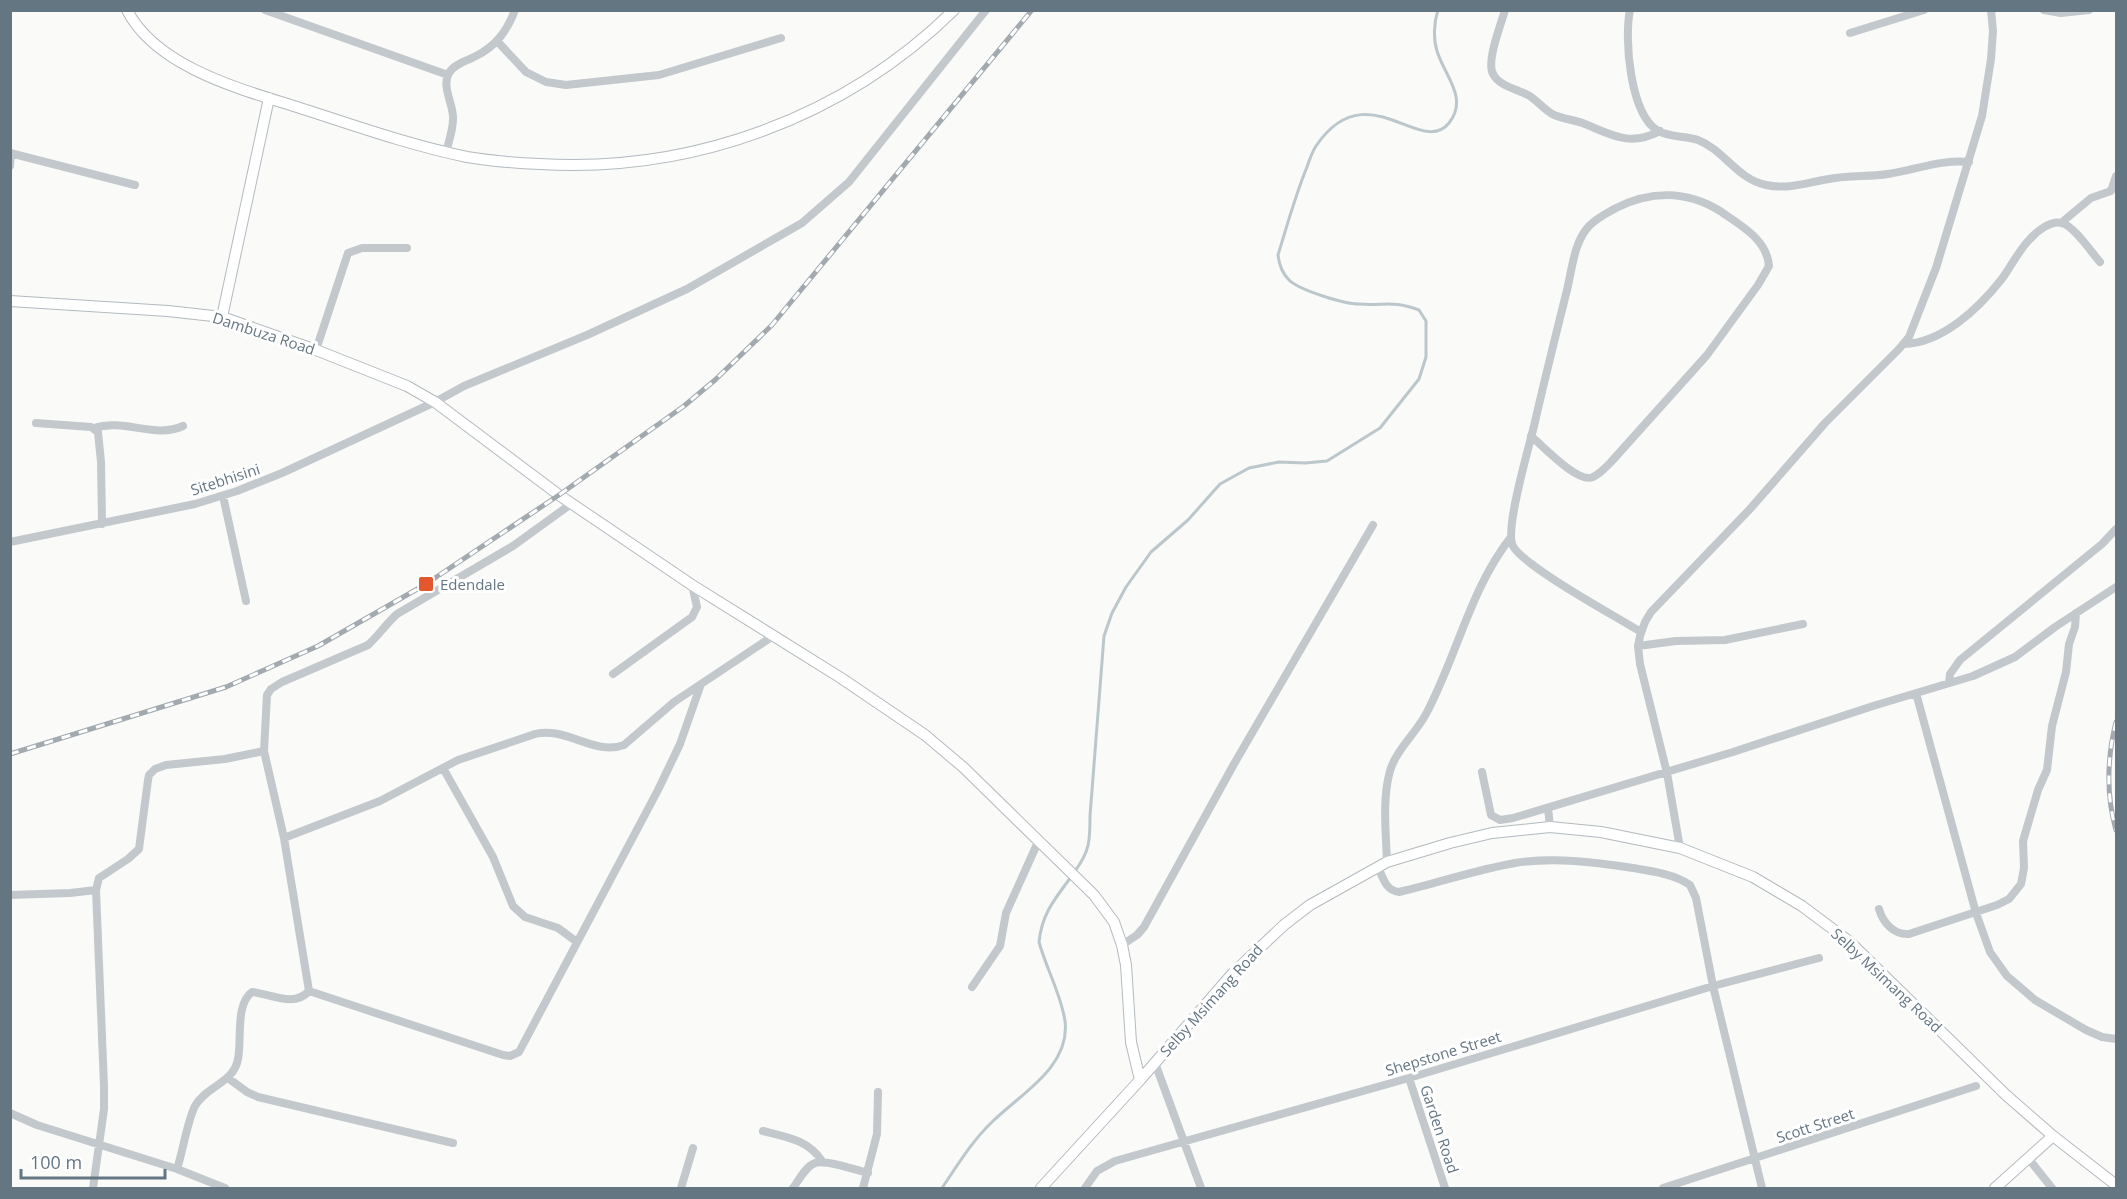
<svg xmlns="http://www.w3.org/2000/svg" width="2127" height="1199" font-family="'Open Sans',sans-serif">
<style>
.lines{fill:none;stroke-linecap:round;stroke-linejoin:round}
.stream{stroke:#bbc7cb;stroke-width:3}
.secondary-casing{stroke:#b3babf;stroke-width:12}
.street{stroke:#c3c8cc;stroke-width:8}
.secondary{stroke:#fff;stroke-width:10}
.rail-casing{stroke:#a2aab0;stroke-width:5}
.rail{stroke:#fff;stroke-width:3;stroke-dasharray:9;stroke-linecap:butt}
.poi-dot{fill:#e4572e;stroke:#fff;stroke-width:2}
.labels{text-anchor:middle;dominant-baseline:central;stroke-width:6;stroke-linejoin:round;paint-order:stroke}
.street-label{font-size:15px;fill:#657683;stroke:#fff}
.poi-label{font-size:15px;fill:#657683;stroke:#fff;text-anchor:start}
</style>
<rect width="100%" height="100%" fill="#fafaf8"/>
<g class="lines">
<path class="stream" d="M1075,871c15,-20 15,-31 15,-55l14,-180 8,-23 14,-26 25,-35 37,-32 32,-36 29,-16 30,-6 26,1 22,-2 53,-33 39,-49 7,-22v-36l-7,-11c-26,-10 -35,-4 -60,-6 -15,0 -60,-14 -70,-24 -7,-7 -10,-16 -11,-25 9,-29 17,-59 29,-88 2,-6 5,-15 9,-21 51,-75 105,12 133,-23 20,-25 -5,-48 -12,-72 -4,-12 -3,-29 1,-41
M942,1188c15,-22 30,-47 50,-66 27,-27 79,-55 73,-101 -4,-27 -19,-53 -26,-79 3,-29 16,-43 32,-65"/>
<defs>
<path id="secondary" d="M127,10c29,57 113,79 170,97 56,18 112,38 170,50 24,4 49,6 73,7 152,9 304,-46 414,-154
M10,301l158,10 54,6 94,33 91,36 28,16 124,93 133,90 149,93 84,57 38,32 131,128 20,27 8,23 4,20 5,77 9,38
M222,317l47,-219
M1041,1188l99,-108 93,-107 51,-48 26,-20 77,-43 63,-19 42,-10 58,-6 51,5 79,16 73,29 49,29 48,36 156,153 47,41 63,49
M1995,1188l58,-52"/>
</defs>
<use href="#secondary" class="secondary-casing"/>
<path class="street" d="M265,10l183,65
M1505,10c-4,15 -19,51 -12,64 6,12 24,15 35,21 9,5 16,15 26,20 10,4 21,5 31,9 27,11 45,23 75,7
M1630,10c-6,29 0,104 28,121 11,6 28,5 40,9 26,10 39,39 68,45 22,5 42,-3 63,-6 20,-4 40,-2 59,-5 27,-4 54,-15 81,-12
M2044,10l17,3 28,-3
M1850,33l74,-23
M497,41l29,31 20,10 20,3 93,-10 122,-37
M446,152c3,-11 7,-22 7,-33 1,-14 -12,-32 -4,-46 5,-9 18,-12 27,-17 20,-10 31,-25 39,-46
M10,153l125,32
M10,166l1,-13
M2061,223l30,-25 20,-7 5,-15
M1904,344c38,-1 74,-35 97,-64 10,-13 17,-29 29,-41 7,-8 21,-19 32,-16 12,3 30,30 38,39
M316,350l32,-97 14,-5h45
M36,423l55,4 7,5 3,30 1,62
M94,428c30,-10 61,11 89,-2
M1531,436c12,10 47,48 62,41 7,-3 13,-10 18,-15l96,-107 51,-70 11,-19c-2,-27 -29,-41 -49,-55 -34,-21 -70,-20 -104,-3 -9,5 -19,10 -27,18 -16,17 -17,46 -23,68 -11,44 -22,88 -32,132 -5,21 -30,105 -21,120 10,20 104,71 128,86
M223,496l23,105
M10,542l185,-38 42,-13 45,-18 153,-71 29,-16 123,-51 100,-46 115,-66 47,-41 137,-172
M1638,646l38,-5 49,-1 78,-16
M613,674l79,-57 5,-10 -5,-22
M1949,683l1,-9 10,-14 142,-116 14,-15
M1916,693l60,220 14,39 17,24 28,24 51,30 16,7 14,2
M443,768l50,89 20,49 12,11 33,11 19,14
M1482,772l9,43 9,5 13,-2 220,-66 140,-46 100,-30 42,-19 40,-30 61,-40
M1548,808l2,19
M284,838l96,-37 78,-41 77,-26c31,-8 59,22 89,11l50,-43 99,-66
M1680,848l-13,-75 -27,-109 -2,-18 2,-10 5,-14 6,-10 99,-103 75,-86 73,-73 11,-13 27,-69 46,-152 9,-57 2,-28 -2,-21
M1387,862c-1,-29 -5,-63 3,-91 6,-21 26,-38 36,-57 31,-58 44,-125 85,-177
M1378,867c5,11 8,24 21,25 39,-9 76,-22 116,-29 39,-6 79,-1 118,5 18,3 41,6 57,17l6,13 17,88 49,202
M10,895l60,-2 26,-3
M1879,909c4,14 15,26 30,25l88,-29 12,-6 12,-15 3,-16 -1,-27 15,-51 9,-20 5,-44 14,-54 3,-28 6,-17 1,-14
M1122,945l15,-10 7,-8 90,-163 139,-239
M972,987l28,-41 6,-33 32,-71
M309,991l-25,-153 -20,-87 3,-56 4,-6 11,-7 86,-37c11,-10 18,-21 29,-31l116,-68 58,-42
M309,991l194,64 7,1 9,-4 139,-262 22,-46 21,-60
M1155,1063l46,125
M228,1078l19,14 11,5 195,46
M1409,1078l36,110
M10,1113l27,12 140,44c6,-18 10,-47 18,-63 11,-20 39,-23 43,-47 4,-18 -3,-55 14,-67 19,2 42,16 57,-1
M763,1131c24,6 45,9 59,30
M2028,1158l24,30
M177,1169l48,19
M93,1188l11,-79v-23l-8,-196 3,-12 29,-19 11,-10 9,-69 1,-5 6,-6 11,-4 59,-6 39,-8
M681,1188l12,-40
M793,1188c6,-8 12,-21 22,-25 10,-4 41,7 53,10
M863,1188l14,-54 1,-42
M1085,1188l12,-17 18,-10 294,-83 304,-92 106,-28
M1663,1188l313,-102"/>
<use href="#secondary" class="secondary"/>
<defs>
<path id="rail" d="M2116,722c-9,35 -10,74 0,108
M10,754l216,-67 92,-41 108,-62 133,-89 125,-89 31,-26 57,-55 260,-315"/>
</defs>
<use href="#rail" class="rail-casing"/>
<use href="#rail" class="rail"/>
</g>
<rect class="poi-dot" x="418" y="576" width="16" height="16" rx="3"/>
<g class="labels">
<g class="street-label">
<text transform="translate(264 333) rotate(18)">Dambuza Road</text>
<text transform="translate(225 479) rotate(-18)">Sitebhisini</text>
<text transform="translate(1887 980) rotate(43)">Selby Msimang Road</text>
<text transform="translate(1211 1000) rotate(-48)">Selby Msimang Road</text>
<text transform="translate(1443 1053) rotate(-17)">Shepstone Street</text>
<text transform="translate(1815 1125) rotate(-18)">Scott Street</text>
<text transform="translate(1440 1129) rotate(72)">Garden Road</text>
</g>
<g class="poi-label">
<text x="440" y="584">Edendale</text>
</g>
</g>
<rect width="2127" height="1199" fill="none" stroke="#657683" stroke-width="24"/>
<path d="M21 1169v9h144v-9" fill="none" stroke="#657683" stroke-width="3"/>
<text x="30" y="1169" font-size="18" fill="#657683" stroke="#ffffff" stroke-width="4.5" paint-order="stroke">100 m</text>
</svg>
